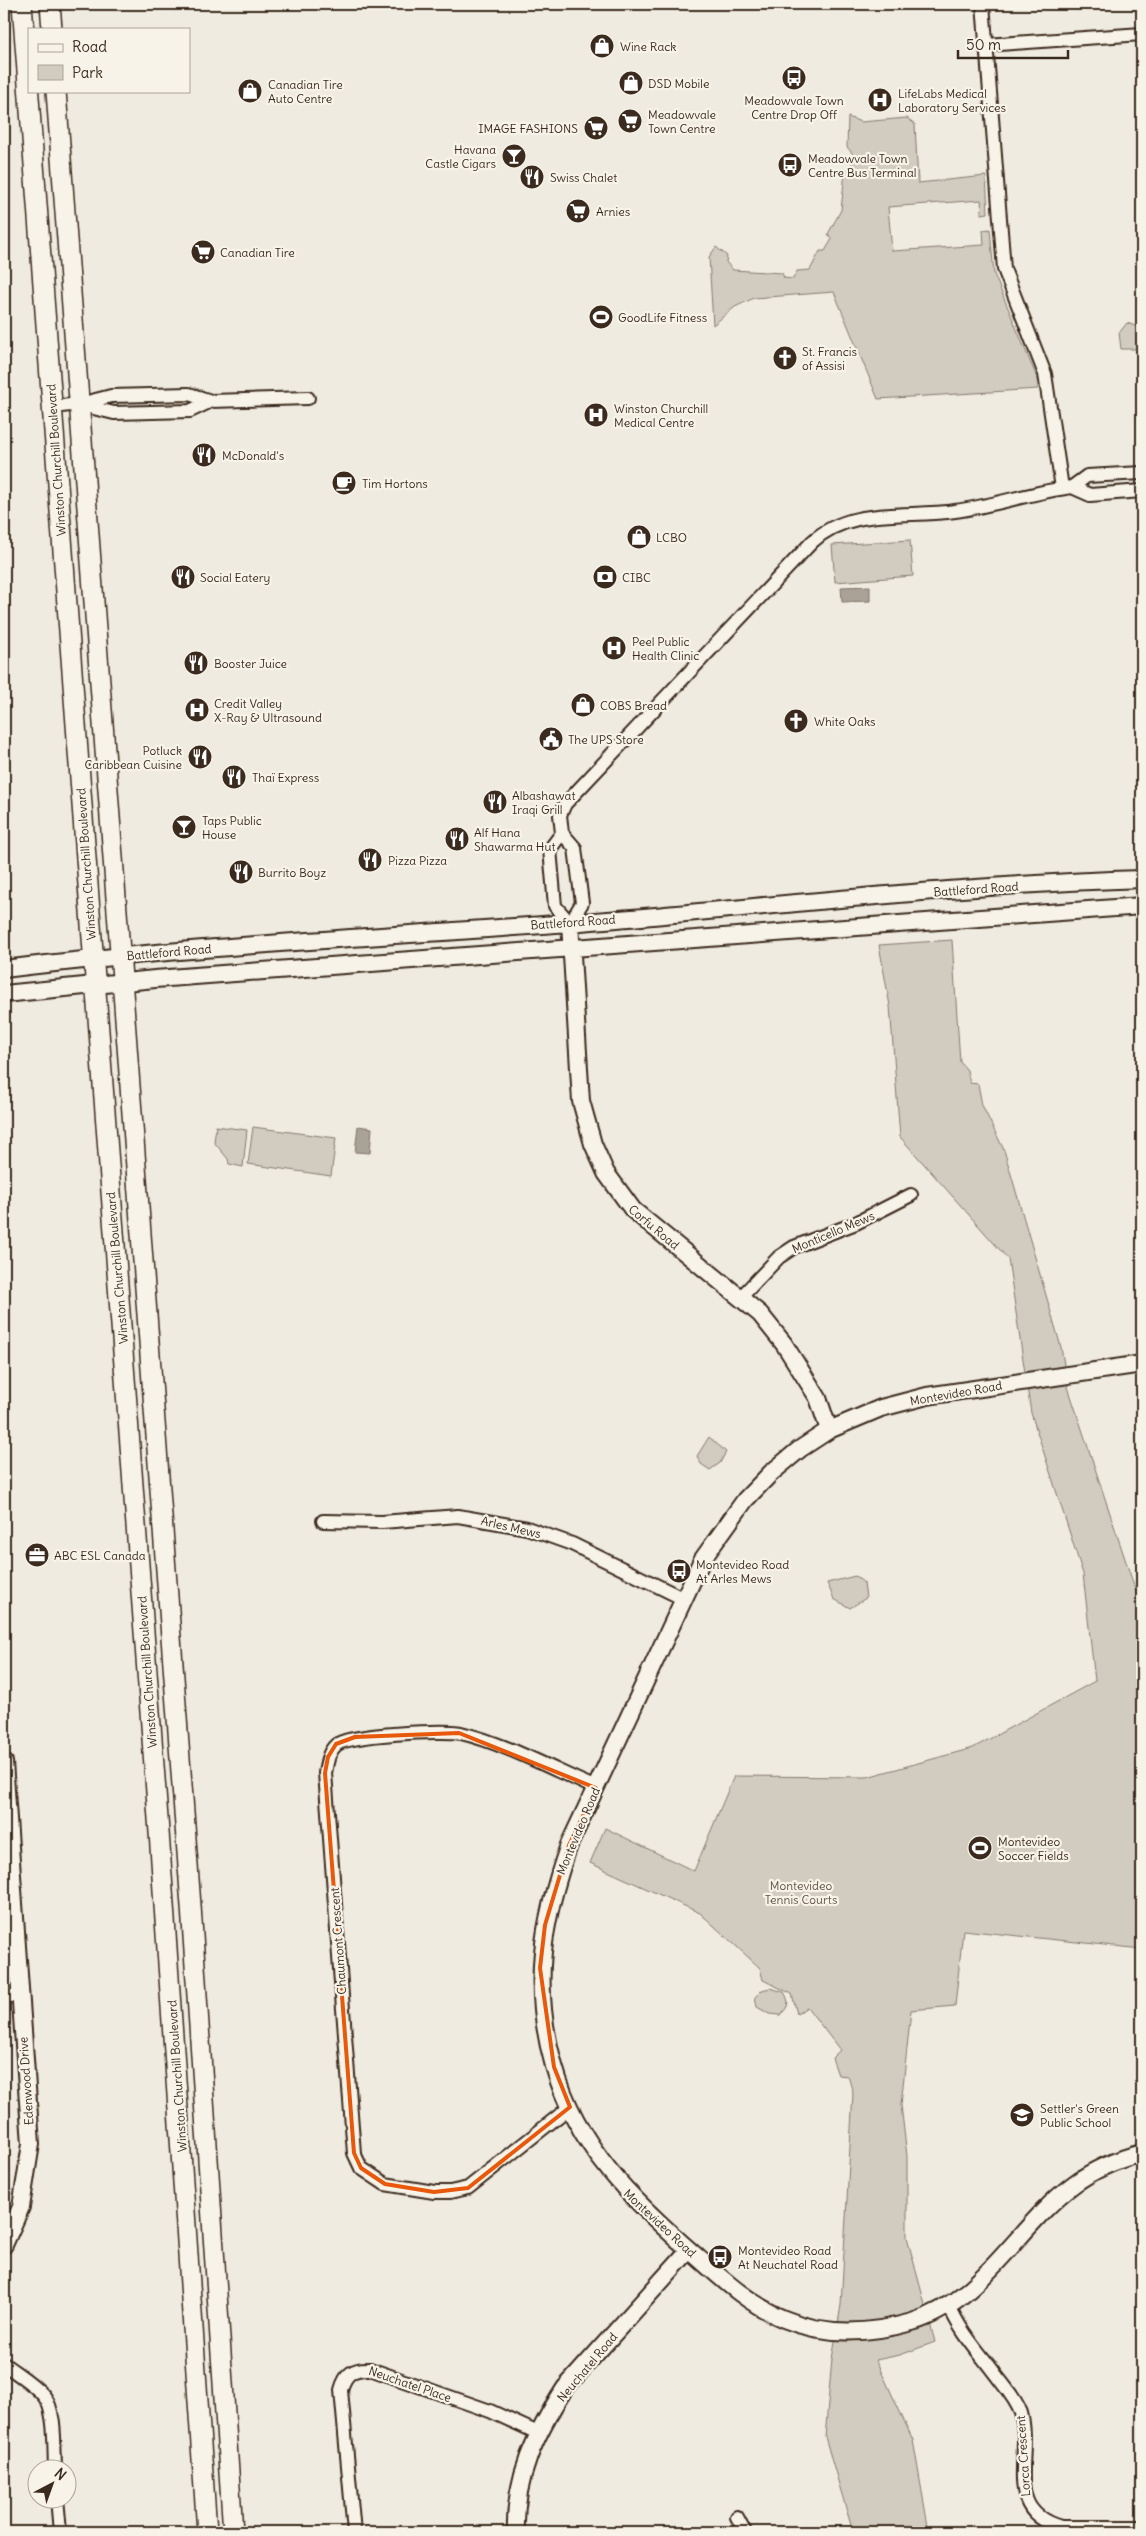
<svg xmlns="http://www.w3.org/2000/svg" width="1146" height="2536" font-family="Delius,sans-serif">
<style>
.green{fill:#d1cbc0;stroke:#867a6f}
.water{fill:#aaa296;stroke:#7e7266}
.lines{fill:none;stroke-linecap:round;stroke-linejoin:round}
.minor-casing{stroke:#3b2a1e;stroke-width:16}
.tertiary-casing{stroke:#3b2a1e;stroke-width:20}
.secondary-casing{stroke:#3b2a1e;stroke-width:22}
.minor{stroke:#f7f3e8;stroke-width:12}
.tertiary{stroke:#f7f3e8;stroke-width:16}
.secondary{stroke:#f7f3e8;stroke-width:19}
.marked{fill:none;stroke:#e8590c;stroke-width:4;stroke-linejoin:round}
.labels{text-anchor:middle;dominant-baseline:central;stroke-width:4.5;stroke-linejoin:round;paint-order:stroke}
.poi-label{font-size:12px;fill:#3b2a1e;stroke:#f7f3e8;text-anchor:start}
.street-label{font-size:12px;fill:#3b2a1e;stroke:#f7f3e8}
.park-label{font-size:12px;fill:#605246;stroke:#f7f3e8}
</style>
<rect width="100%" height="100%" fill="#efebe0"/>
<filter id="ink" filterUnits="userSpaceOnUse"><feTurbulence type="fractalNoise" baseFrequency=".02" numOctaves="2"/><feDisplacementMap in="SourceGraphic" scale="10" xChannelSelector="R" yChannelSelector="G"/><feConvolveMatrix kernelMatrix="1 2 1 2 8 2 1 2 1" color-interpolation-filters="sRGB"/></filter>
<g filter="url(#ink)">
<path class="green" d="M848,117l13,5 46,-4 8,6 3,59 68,-7 2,37 -6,1 -1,-14 -93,7 4,44 92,-6 -1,-15 7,-1 4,45 43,104 1,11 -160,10 -44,-107 -80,6 -19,9 -22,18 -4,-68 7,-10 11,9 -1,6 7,8 49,3 2,5 9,1 4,-8 13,-1 10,-19h5l7,-12 -4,-5 13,-24 4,-38 7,-8 1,-10 -6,-7z
M1127,323l14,5 1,21h-21l-2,-16z
M910,540l3,36 -78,6 -3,-37z
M952,940l8,122 7,8 3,13 8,1 4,21 22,45 57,197 7,40 74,223v339l-179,-19 -8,76 -44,4 -10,95 6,51v81l28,105 -35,13 -24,5 37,80 16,92h-76l-28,-95 7,-78 9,-54 12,-212 -5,-17 -10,-1 -6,-17 8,-8 -33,-43 -10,7 -5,-20 -29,-14 -3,-12 -60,-55 -110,-50 15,-35 89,43 40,-95 133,1 106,-29 122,-67 -12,-107 -52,-161 -23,-154 -108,-122 -10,-131 -11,-61z
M216,1126l31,4 -4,37 -14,-3 -1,-5 -14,-17z
M253,1127l83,11 -5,38 -83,-12z
M709,1437l17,15 -6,11 -10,7 -9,-6 -4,-8z
M855,1576l9,7 2,15 -16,10 -16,-9 -7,-16z
M770,1988l14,4c6,10 5,15 -4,23l-11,-1 -12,-7 -2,-10 7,-7z"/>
<path class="water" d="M870,586v15l-28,1 -1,-15z
M358,1126l14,2 -2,25 -15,-1z"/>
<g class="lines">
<defs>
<path id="minor" d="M983,4l21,265 41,105 17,114
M986,45l156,-11
M81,405l33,8 76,-2 21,-10
M52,407l28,-3 31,-8 78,-2 22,7 97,-3
M1072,487l18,8 52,-4
M562,833l-12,16 5,57 15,17 12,-20 -7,-55 -13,-15 -2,-18 5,-11 247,-262c38,-36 95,-24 143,-31 39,-5 77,-19 117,-24l15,-11 55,-3
M740,1298l39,-41 15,-10 62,-24 55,-28
M323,1521l59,1 76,-6 69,12 45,16 112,55
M4,1997l16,-2
M570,2107l-102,81 -18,4h-16l-49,-8 -24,-16 -7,-15 -29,-380c2,-10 3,-21 11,-28 12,-11 108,-15 125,-12 43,10 93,37 135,55
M949,2305c11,27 30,47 47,70 9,12 20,24 25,38 12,44 -20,98 40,114h81
M4,2364c13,10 29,19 40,32 12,14 10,53 11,72
M57,2498l3,34
M737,2517l8,15
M354,2532l-13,-142c4,-16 12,-22 29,-21l120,42 48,22"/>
<path id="tertiary" d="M570,923l11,178 12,43 13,29 27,37 127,104 24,30 34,54 11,32
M4,969c188,-23 377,-32 566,-46 191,-15 381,-38 572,-44
M4,994l151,-15 987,-73
M1142,1364l-215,32 -46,12 -52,22 -29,19 -29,24 -26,27 -43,60 -133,285c-27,77 -38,141 -15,221 23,82 79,135 141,189 27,24 55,50 89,64 41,17 86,15 128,3 71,-21 105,-96 162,-138 19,-14 45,-25 68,-31
M4,1762l27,382 -10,63 -17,38
M516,2532c-2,-54 20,-99 49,-144l124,-138"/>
<path id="secondary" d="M22,4l137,1828 48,700
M50,4l2,25
M56,91l135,1815 42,626"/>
</defs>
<use href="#minor" class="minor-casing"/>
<use href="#tertiary" class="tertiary-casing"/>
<use href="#secondary" class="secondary-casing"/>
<use href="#minor" class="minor"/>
<use href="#tertiary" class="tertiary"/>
<use href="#secondary" class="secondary"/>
</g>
</g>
<path class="marked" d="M459,1733l137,55 -27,57 -24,80 -5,43 14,99 16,40 -102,81 -34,4 -49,-8 -24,-16 -7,-15 -29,-380 3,-16 8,-13 19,-7z"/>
<defs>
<symbol id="shop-disc" viewBox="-11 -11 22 22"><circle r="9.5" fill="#3b2a1e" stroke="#f7f3e8"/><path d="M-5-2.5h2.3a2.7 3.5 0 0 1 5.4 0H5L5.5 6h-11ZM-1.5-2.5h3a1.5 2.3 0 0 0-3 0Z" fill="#fff"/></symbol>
<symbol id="bus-disc" viewBox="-11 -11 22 22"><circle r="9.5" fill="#3b2a1e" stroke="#f7f3e8"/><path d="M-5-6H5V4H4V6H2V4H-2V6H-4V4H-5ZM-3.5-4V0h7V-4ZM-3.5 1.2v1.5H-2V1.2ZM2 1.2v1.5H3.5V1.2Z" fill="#fff"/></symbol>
<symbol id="hospital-disc" viewBox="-11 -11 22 22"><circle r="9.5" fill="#3b2a1e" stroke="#f7f3e8"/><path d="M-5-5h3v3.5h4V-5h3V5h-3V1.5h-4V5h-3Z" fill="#fff"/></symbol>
<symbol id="supermarket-disc" viewBox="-11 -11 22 22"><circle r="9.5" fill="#3b2a1e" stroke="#f7f3e8"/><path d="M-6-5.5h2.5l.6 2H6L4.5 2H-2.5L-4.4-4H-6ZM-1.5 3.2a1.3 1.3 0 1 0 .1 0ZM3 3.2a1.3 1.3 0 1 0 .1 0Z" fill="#fff"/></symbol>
<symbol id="bar-disc" viewBox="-11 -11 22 22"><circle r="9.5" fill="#3b2a1e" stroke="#f7f3e8"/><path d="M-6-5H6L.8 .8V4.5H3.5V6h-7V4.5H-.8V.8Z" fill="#fff"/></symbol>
<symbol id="restaurant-disc" viewBox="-11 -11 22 22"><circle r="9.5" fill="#3b2a1e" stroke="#f7f3e8"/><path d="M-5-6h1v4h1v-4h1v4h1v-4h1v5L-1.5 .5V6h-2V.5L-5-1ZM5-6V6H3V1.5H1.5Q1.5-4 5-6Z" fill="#fff"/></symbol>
<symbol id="stadium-disc" viewBox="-11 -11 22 22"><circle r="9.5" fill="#3b2a1e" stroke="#f7f3e8"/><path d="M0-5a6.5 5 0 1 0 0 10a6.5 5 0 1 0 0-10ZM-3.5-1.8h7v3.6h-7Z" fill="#fff"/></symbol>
<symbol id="church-disc" viewBox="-11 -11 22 22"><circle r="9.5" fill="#3b2a1e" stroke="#f7f3e8"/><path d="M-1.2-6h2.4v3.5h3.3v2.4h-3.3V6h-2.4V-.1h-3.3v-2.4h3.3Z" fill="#fff"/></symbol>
<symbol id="cafe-disc" viewBox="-11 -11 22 22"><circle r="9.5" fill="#3b2a1e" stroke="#f7f3e8"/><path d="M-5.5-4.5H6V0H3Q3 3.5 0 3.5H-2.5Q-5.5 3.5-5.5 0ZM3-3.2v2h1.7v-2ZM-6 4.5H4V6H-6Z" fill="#fff"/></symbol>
<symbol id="bank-disc" viewBox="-11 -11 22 22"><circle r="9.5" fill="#3b2a1e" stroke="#f7f3e8"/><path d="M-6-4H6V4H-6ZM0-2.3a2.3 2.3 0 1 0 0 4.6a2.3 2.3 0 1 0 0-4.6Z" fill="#fff"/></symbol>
<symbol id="civic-disc" viewBox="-11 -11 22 22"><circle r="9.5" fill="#3b2a1e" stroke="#f7f3e8"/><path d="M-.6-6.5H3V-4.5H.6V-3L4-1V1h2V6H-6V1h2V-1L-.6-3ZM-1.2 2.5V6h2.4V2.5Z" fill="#fff"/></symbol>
<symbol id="office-disc" viewBox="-11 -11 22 22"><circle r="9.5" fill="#3b2a1e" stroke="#f7f3e8"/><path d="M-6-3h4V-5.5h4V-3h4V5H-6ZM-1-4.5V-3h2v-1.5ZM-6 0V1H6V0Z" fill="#fff"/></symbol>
<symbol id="school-disc" viewBox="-11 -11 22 22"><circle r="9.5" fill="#3b2a1e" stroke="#f7f3e8"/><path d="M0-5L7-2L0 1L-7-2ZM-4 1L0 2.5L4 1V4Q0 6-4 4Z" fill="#fff"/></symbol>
</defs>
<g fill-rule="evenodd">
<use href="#shop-disc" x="588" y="32" width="28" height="28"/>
<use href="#bus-disc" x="780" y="64" width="28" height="28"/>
<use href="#shop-disc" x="617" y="69" width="28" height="28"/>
<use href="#shop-disc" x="236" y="77" width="28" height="28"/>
<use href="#hospital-disc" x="866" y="86" width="28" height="28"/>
<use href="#supermarket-disc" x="616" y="107" width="28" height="28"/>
<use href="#supermarket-disc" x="582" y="114" width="28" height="28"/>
<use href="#bar-disc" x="500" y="142" width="28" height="28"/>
<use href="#bus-disc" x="776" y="151" width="28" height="28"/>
<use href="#restaurant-disc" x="518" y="163" width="28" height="28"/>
<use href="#supermarket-disc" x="564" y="197" width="28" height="28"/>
<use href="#supermarket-disc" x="189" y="238" width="28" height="28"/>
<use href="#stadium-disc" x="587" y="303" width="28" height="28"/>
<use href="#church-disc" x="771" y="344" width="28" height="28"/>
<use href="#hospital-disc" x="582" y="401" width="28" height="28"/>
<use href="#restaurant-disc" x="190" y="441" width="28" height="28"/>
<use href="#cafe-disc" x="330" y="469" width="28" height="28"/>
<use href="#shop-disc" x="625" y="523" width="28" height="28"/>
<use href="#restaurant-disc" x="169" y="563" width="28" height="28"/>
<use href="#bank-disc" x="591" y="563" width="28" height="28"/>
<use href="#hospital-disc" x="600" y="634" width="28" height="28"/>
<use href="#restaurant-disc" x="182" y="649" width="28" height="28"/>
<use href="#shop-disc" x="569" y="691" width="28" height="28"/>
<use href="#hospital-disc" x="183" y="696" width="28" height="28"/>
<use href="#church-disc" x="782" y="707" width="28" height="28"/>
<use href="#civic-disc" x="537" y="725" width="28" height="28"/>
<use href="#restaurant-disc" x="186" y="743" width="28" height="28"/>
<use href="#restaurant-disc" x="220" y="763" width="28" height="28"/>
<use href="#restaurant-disc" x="481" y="788" width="28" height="28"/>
<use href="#bar-disc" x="170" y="813" width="28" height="28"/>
<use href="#restaurant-disc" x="443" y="825" width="28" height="28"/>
<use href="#restaurant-disc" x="356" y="846" width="28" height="28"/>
<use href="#restaurant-disc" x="227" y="858" width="28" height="28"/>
<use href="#office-disc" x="23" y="1541" width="28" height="28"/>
<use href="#bus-disc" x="665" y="1557" width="28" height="28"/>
<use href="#stadium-disc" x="966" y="1834" width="28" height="28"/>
<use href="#school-disc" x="1008" y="2101" width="28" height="28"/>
<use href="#bus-disc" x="706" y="2243" width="28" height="28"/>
</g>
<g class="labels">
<g class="poi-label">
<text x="620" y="46">Wine Rack</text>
<text x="648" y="83">DSD Mobile</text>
<text x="268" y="84">Canadian Tire<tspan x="268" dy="14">Auto Centre</tspan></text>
<text x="898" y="93">LifeLabs Medical<tspan x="898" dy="14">Laboratory Services</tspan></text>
<text x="794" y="100" text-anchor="middle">Meadowvale Town<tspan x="794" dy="14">Centre Drop Off</tspan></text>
<text x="648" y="114">Meadowvale<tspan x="648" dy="14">Town Centre</tspan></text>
<text x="578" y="128" text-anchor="end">IMAGE FASHIONS</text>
<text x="496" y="149" text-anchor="end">Havana<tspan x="496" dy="14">Castle Cigars</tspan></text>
<text x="808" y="158">Meadowvale Town<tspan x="808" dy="14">Centre Bus Terminal</tspan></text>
<text x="550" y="177">Swiss Chalet</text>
<text x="596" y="211">Arnies</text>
<text x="220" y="252">Canadian Tire</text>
<text x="618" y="317">GoodLife Fitness</text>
<text x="802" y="351">St. Francis<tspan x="802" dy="14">of Assisi</tspan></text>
<text x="614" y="408">Winston Churchill<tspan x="614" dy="14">Medical Centre</tspan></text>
<text x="222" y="455">McDonald's</text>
<text x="362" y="483">Tim Hortons</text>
<text x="656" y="537">LCBO</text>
<text x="200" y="577">Social Eatery</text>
<text x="622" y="577">CIBC</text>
<text x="632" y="641">Peel Public<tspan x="632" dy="14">Health Clinic</tspan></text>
<text x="214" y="663">Booster Juice</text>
<text x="214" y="703">Credit Valley<tspan x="214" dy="14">X-Ray &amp; Ultrasound</tspan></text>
<text x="600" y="705">COBS Bread</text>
<text x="814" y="721">White Oaks</text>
<text x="568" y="739">The UPS Store</text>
<text x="182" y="750" text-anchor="end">Potluck<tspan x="182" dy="14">Caribbean Cuisine</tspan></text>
<text x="252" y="777">Thaï Express</text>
<text x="512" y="795">Albashawat<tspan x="512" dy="14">Iraqi Grill</tspan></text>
<text x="202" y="820">Taps Public<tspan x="202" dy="14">House</tspan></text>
<text x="474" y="832">Alf Hana<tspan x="474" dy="14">Shawarma Hut</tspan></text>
<text x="388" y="860">Pizza Pizza</text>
<text x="258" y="872">Burrito Boyz</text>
<text x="54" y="1555">ABC ESL Canada</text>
<text x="696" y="1564">Montevideo Road<tspan x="696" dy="14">At Arles Mews</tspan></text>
<text x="998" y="1841">Montevideo<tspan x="998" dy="14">Soccer Fields</tspan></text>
<text x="1040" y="2108">Settler's Green<tspan x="1040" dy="14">Public School</tspan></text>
<text x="738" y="2250">Montevideo Road<tspan x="738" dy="14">At Neuchatel Road</tspan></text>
</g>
<g class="street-label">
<text transform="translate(56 460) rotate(-94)">Winston Churchill Boulevard</text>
<text transform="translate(86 864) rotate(-94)">Winston Churchill Boulevard</text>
<text transform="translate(976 889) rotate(-4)">Battleford Road</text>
<text transform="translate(573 922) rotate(-4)">Battleford Road</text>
<text transform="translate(169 952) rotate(-5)">Battleford Road</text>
<text transform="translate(654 1227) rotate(40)">Corfu Road</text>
<text transform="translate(833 1232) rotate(-23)">Monticello Mews</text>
<text transform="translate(117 1268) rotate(-95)">Winston Churchill Boulevard</text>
<text transform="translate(956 1393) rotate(-10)">Montevideo Road</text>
<text transform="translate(511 1527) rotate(13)">Arles Mews</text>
<text transform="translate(147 1672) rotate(-94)">Winston Churchill Boulevard</text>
<text transform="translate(578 1831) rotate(-67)">Montevideo Road</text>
<text transform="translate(338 1941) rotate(-94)">Chaumont Crescent</text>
<text transform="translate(177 2076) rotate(-94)">Winston Churchill Boulevard</text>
<text transform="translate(26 2081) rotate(-94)">Edenwood Drive</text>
<text transform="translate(660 2223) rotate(43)">Montevideo Road</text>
<text transform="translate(587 2367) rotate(-50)">Neuchatel Road</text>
<text transform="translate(410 2384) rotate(19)">Neuchatel Place</text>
<text transform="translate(1023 2456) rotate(-94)">Lorca Crescent</text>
</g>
<g class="park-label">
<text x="801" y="1885">Montevideo<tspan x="801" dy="14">Tennis Courts</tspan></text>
</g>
</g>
<rect width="1146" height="2536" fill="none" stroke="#f7f3e8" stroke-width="20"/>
<rect x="10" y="10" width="1126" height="2516" fill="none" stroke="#3b2a1e" stroke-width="2" filter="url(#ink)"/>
<rect x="28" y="28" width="162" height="65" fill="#f7f3e8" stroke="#aca397"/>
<rect x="38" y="44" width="25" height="8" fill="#f7f3e8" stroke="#aca397"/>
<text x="72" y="52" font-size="15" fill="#3b2a1e">Road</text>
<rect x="38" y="65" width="25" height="15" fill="#d1cbc0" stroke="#aca397"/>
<text x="72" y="78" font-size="15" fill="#3b2a1e">Park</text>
<g transform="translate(52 2484) rotate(41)"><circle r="24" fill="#f7f3e8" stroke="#aca397"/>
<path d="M0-4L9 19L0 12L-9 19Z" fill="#3b2a1e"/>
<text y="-8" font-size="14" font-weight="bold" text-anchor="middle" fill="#3b2a1e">N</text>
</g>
<path d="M958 50v8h110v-8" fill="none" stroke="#3b2a1e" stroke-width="2.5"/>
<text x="966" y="50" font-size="15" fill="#3b2a1e" stroke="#f7f3e8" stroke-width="4" paint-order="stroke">50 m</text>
</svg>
